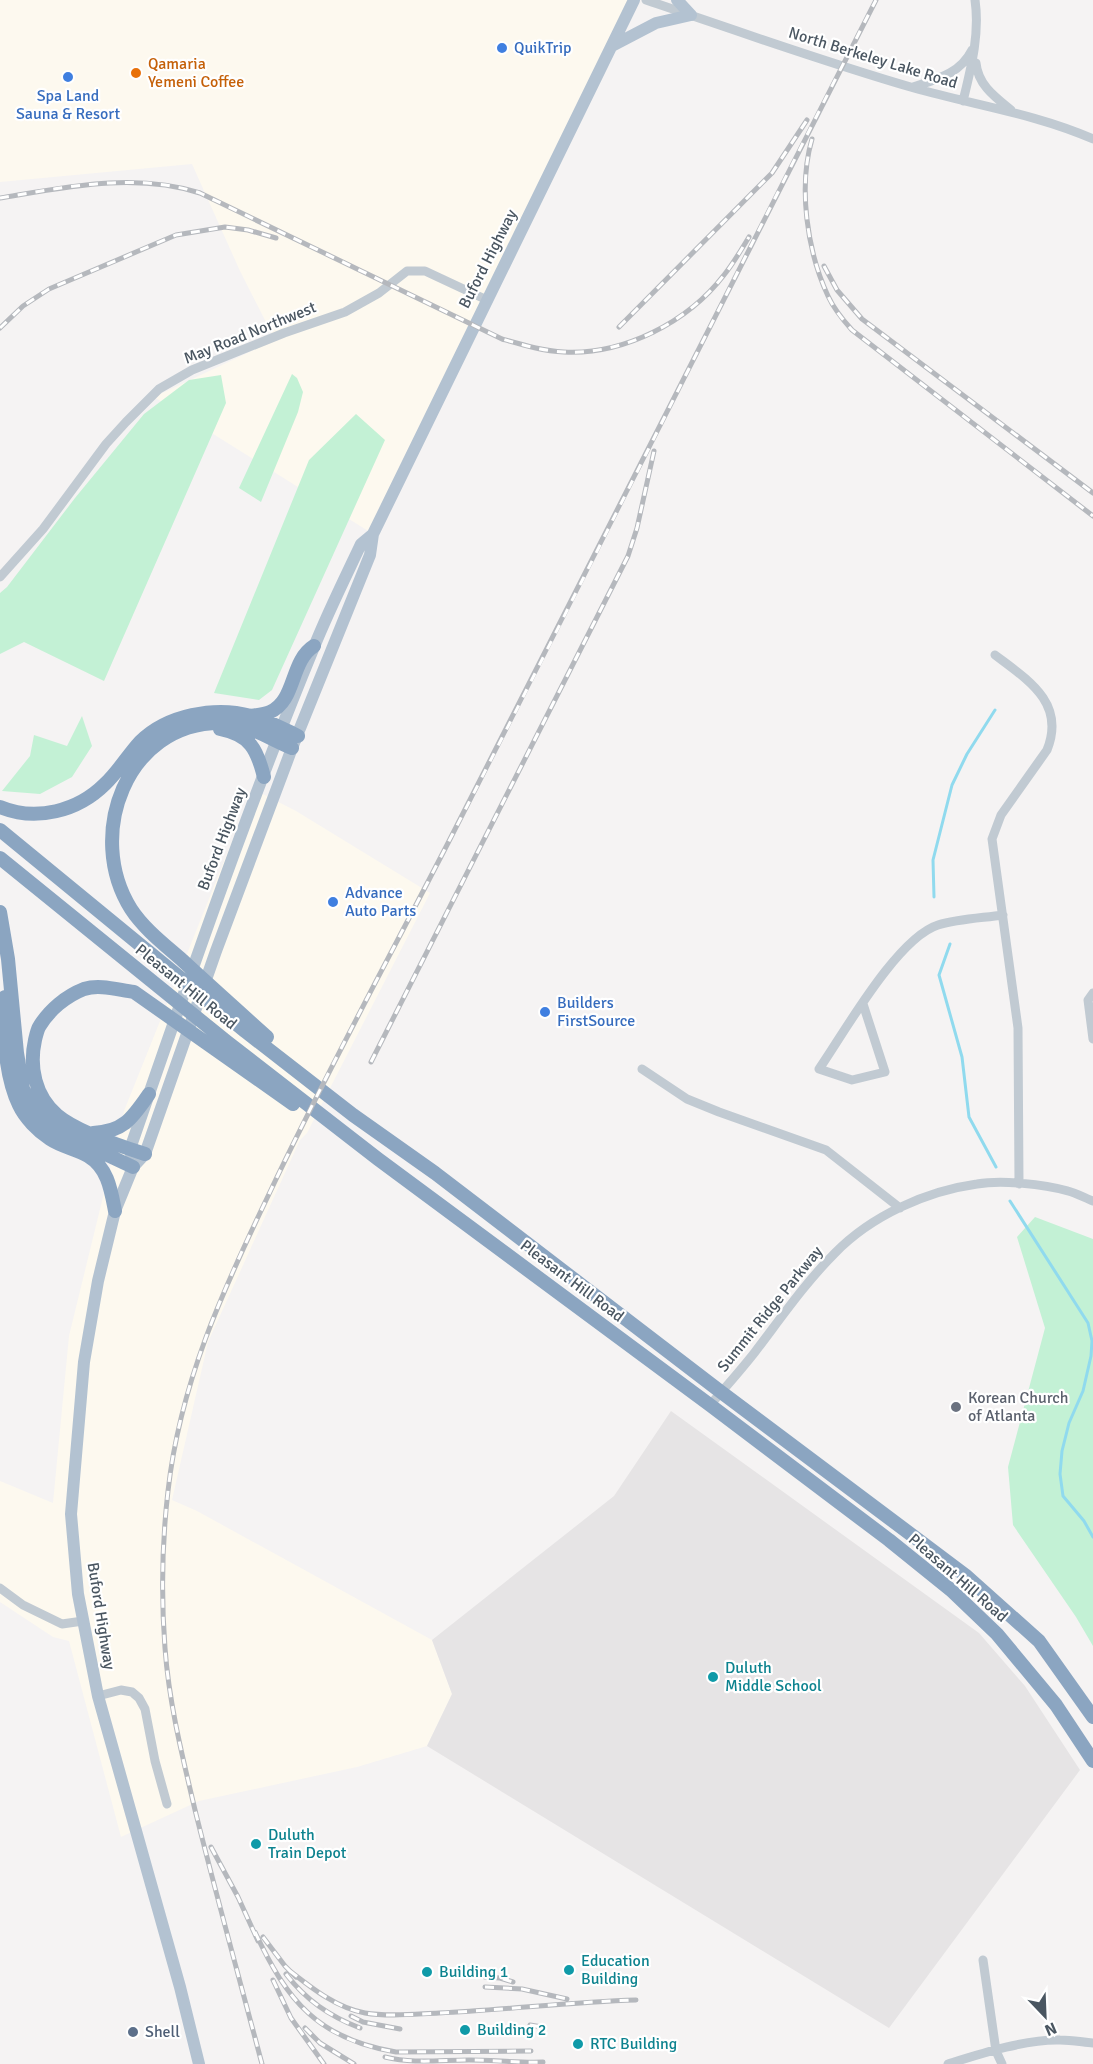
<svg xmlns="http://www.w3.org/2000/svg" width="1093" height="2064" font-family="Signika,sans-serif">
<style>
.commercial{fill:#fdf9ef}
.education{fill:#e6e4e5}
.green{fill:#c3f1d5}
.lines{fill:none;stroke-linecap:round;stroke-linejoin:round}
.stream{stroke:#90daee;stroke-width:3}
.minor{stroke:#c1cad2;stroke-width:9}
.major{stroke:#b3c2d1;stroke-width:12}
.highway{stroke:#8ba5c1;stroke-width:14}
.rail-casing{stroke:#b5b8bd;stroke-width:5}
.rail{stroke:#fff;stroke-width:3;stroke-dasharray:9;stroke-linecap:butt}
.shop-dot{fill:#3f7fe0;stroke:#fff;stroke-width:2}
.food-dot{fill:#e8710a;stroke:#fff;stroke-width:2}
.worship-dot{fill:#6b7280;stroke:#fff;stroke-width:2}
.culture-dot{fill:#0f9aa8;stroke:#fff;stroke-width:2}
.service-dot{fill:#5c6f8a;stroke:#fff;stroke-width:2}
.labels{text-anchor:middle;dominant-baseline:central;stroke-width:4.5;stroke-linejoin:round;paint-order:stroke}
.shop-label{font-size:16px;fill:#366cbe;stroke:#fff;text-anchor:start}
.street-label{font-size:16px;fill:#4a5661;stroke:#fff}
.food-label{font-size:16px;fill:#c56008;stroke:#fff;text-anchor:start}
.worship-label{font-size:16px;fill:#5b616d;stroke:#fff;text-anchor:start}
.culture-label{font-size:16px;fill:#0d838f;stroke:#fff;text-anchor:start}
.service-label{font-size:16px;fill:#4e5e75;stroke:#fff;text-anchor:start}
</style>
<rect width="100%" height="100%" fill="#f5f3f3"/>
<path class="commercial" d="M0,0h634l-261,534 -219,-137 121,-57 -35,-69 -48,-107 -192,18z
M253,789l43,22 134,82 -123,240 -7,7 -92,202 -36,158 25,11 235,129 20,54 -25,52 -70,21 -158,34 -78,36 -52,-196 -16,-4 -53,-35v-121l53,22 16,-167 55,-225z"/>
<path class="education" d="M671,1411l308,222 46,53 55,84 -191,258 -462,-282 25,-52 -20,-54 182,-144z"/>
<path class="green" d="M292,374l5,4 6,14 -5,20 -37,90 -22,-14z
M221,375l5,28 -122,278 -80,-39 -24,12v-61l7,-6 68,-89 69,-84 45,-34z
M356,414l29,26 -113,250 -13,10 -45,-7 95,-233z
M82,716l10,30 -20,31 -32,17 -38,-3 28,-35 4,-21 33,11z
M1035,1217l58,22v407l-17,-29 -63,-92 -5,-58 37,-139 -28,-91z"/>
<g class="lines">
<path class="stream" d="M934,897l-1,-37 19,-75 15,-31 28,-44
M950,944l-11,31 23,82 7,60 27,50
M1010,1201l78,122 4,18 -1,15 -8,35 -14,32 -7,28 -2,23 3,22 21,25 9,16"/>
<path class="minor" d="M646,0c89,30 178,62 268,88 60,17 122,26 179,51
M976,63c2,22 19,34 35,47
M913,87c24,-8 47,-13 59,-37
M963,101c8,-33 17,-67 12,-101
M0,577l43,-48 63,-85 20,-22 33,-33 33,-19 92,-37 61,-21 34,-19 28,-22h18l62,29
M995,655c33,25 71,48 52,95l-46,65 -9,24 26,189 1,156
M1093,993l-5,7 5,39
M863,1004l22,68 -33,8 -33,-11c25,-36 78,-131 119,-144 20,-6 44,-7 65,-10
M642,1069l45,30 32,13 107,38 74,58
M710,1405c15,-17 31,-35 45,-53 26,-34 50,-69 80,-99 36,-37 91,-62 142,-69 25,-4 66,0 91,7 8,2 17,7 25,10
M0,1588l23,17 39,19 21,-3
M98,1696l23,-6 11,2 7,6 6,11 10,52 12,43
M983,1960l13,91 6,13
M948,2064c32,-10 78,-25 112,-24 11,0 22,2 33,3"/>
<path class="major" d="M677,0l14,15
M612,46l44,-23 35,-8
M132,1159l-2,-10c58,-168 116,-337 184,-502 14,-35 31,-69 47,-103l12,-10
M199,2064l-19,-77 -82,-291 -20,-102 -7,-80 13,-152 14,-81 17,-70 18,-44 12,-13 71,-203 76,-203 78,-193 3,-21 261,-534"/>
<path class="highway" d="M251,716c6,-1 14,-2 19,-4 26,-11 20,-51 44,-66
M220,729c30,6 37,20 44,48
M0,807c36,15 78,4 105,-23 13,-12 23,-29 35,-42 27,-27 75,-36 111,-26 16,4 32,13 47,20
M0,830l245,201 108,84 82,58 286,219 244,183 74,66 54,76
M0,858l227,184 151,117 332,246 179,135 62,50 46,44 59,71 37,56
M0,912l8,47 9,94 6,36 13,23 18,18 79,37
M5,997c-3,31 0,79 14,108 6,13 19,26 31,34 12,8 26,10 38,17 20,12 23,34 27,55
M267,1037c-29,-26 -57,-51 -85,-77 -17,-15 -38,-31 -51,-51 -46,-73 -5,-186 89,-186 27,0 48,15 72,25
M93,1133c31,-1 40,-16 56,-39
M145,1154c-25,-8 -68,-22 -88,-39 -22,-19 -28,-48 -22,-75 1,-4 2,-9 4,-13 10,-17 27,-31 45,-38 16,-5 34,1 50,3l159,112"/>
<defs>
<path id="rail" d="M812,139c-14,48 -5,112 16,157 6,13 15,24 24,34l241,186
M0,198c66,-11 135,-26 200,-5l302,146c21,6 41,12 62,13 60,3 124,-30 160,-77 9,-11 17,-25 25,-38
M824,266l13,24 25,29 231,174
M619,327l153,-154 35,-53
M0,328l23,-22 26,-17 127,-54 49,-8 23,3 28,8
M371,1062l257,-506 9,-28 17,-77
M211,1847l27,50 20,44
M255,1932c32,69 63,107 141,120l135,-1
M263,1937l22,29 11,11
M290,1971c23,18 47,37 75,42 24,4 50,1 74,0 66,-3 131,-11 197,-13
M286,1974c20,26 43,42 74,54
M485,1977l15,1 13,4
M273,1980l18,38 33,46
M485,1987l37,2 45,10
M351,2016l12,6 37,7
M530,2025l12,2
M305,2028l15,15 34,21
M385,2057c28,7 55,3 84,3 25,0 49,3 74,2
M262,2064c-22,-83 -45,-166 -66,-250 -13,-55 -27,-110 -31,-166 -4,-52 -3,-105 3,-157 12,-108 55,-201 101,-297 56,-119 119,-234 179,-351 145,-280 284,-563 428,-843"/>
</defs>
<use href="#rail" class="rail-casing"/>
<use href="#rail" class="rail"/>
</g>
<g class="shop-dot">
<circle cx="502" cy="48" r="6"/>
<circle cx="68" cy="77" r="6"/>
<circle cx="333" cy="902" r="6"/>
<circle cx="545" cy="1012" r="6"/>
</g>
<circle class="food-dot" cx="136" cy="73" r="6"/>
<circle class="worship-dot" cx="956" cy="1407" r="6"/>
<g class="culture-dot">
<circle cx="713" cy="1677" r="6"/>
<circle cx="256" cy="1844" r="6"/>
<circle cx="569" cy="1970" r="6"/>
<circle cx="427" cy="1972" r="6"/>
<circle cx="465" cy="2030" r="6"/>
<circle cx="578" cy="2044" r="6"/>
</g>
<circle class="service-dot" cx="133" cy="2032" r="6"/>
<g class="labels">
<g class="shop-label">
<text x="514" y="48">QuikTrip</text>
<text x="68" y="96" text-anchor="middle">Spa Land<tspan x="68" dy="18">Sauna &amp; Resort</tspan></text>
<text x="345" y="893">Advance<tspan x="345" dy="18">Auto Parts</tspan></text>
<text x="557" y="1003">Builders<tspan x="557" dy="18">FirstSource</tspan></text>
</g>
<g class="street-label">
<text transform="translate(873 58) rotate(17)">North Berkeley Lake Road</text>
<text transform="translate(488 259) rotate(-63)">Buford Highway</text>
<text transform="translate(250 333) rotate(-22)">May Road Northwest</text>
<text transform="translate(222 839) rotate(-69)">Buford Highway</text>
<text transform="translate(186 987) rotate(39)">Pleasant Hill Road</text>
<text transform="translate(572 1281) rotate(37)">Pleasant Hill Road</text>
<text transform="translate(770 1309) rotate(-51)">Summit Ridge Parkway</text>
<text transform="translate(958 1578) rotate(41)">Pleasant Hill Road</text>
<text transform="translate(101 1616) rotate(81)">Buford Highway</text>
</g>
<g class="food-label">
<text x="148" y="64">Qamaria<tspan x="148" dy="18">Yemeni Coffee</tspan></text>
</g>
<g class="worship-label">
<text x="968" y="1398">Korean Church<tspan x="968" dy="18">of Atlanta</tspan></text>
</g>
<g class="culture-label">
<text x="725" y="1668">Duluth<tspan x="725" dy="18">Middle School</tspan></text>
<text x="268" y="1835">Duluth<tspan x="268" dy="18">Train Depot</tspan></text>
<text x="581" y="1961">Education<tspan x="581" dy="18">Building</tspan></text>
<text x="439" y="1972">Building 1</text>
<text x="477" y="2030">Building 2</text>
<text x="590" y="2044">RTC Building</text>
</g>
<g class="service-label">
<text x="145" y="2032">Shell</text>
</g>
</g>
<g transform="translate(1045 2016) rotate(157)" stroke="#ffffff" stroke-width="4.5" paint-order="stroke">
<path d="M0-4.5L10 22L0 15L-10 22Z" fill="#4a5661"/>
<text y="-9" font-size="16" font-weight="bold" text-anchor="middle" fill="#4a5661">N</text>
</g>
</svg>
